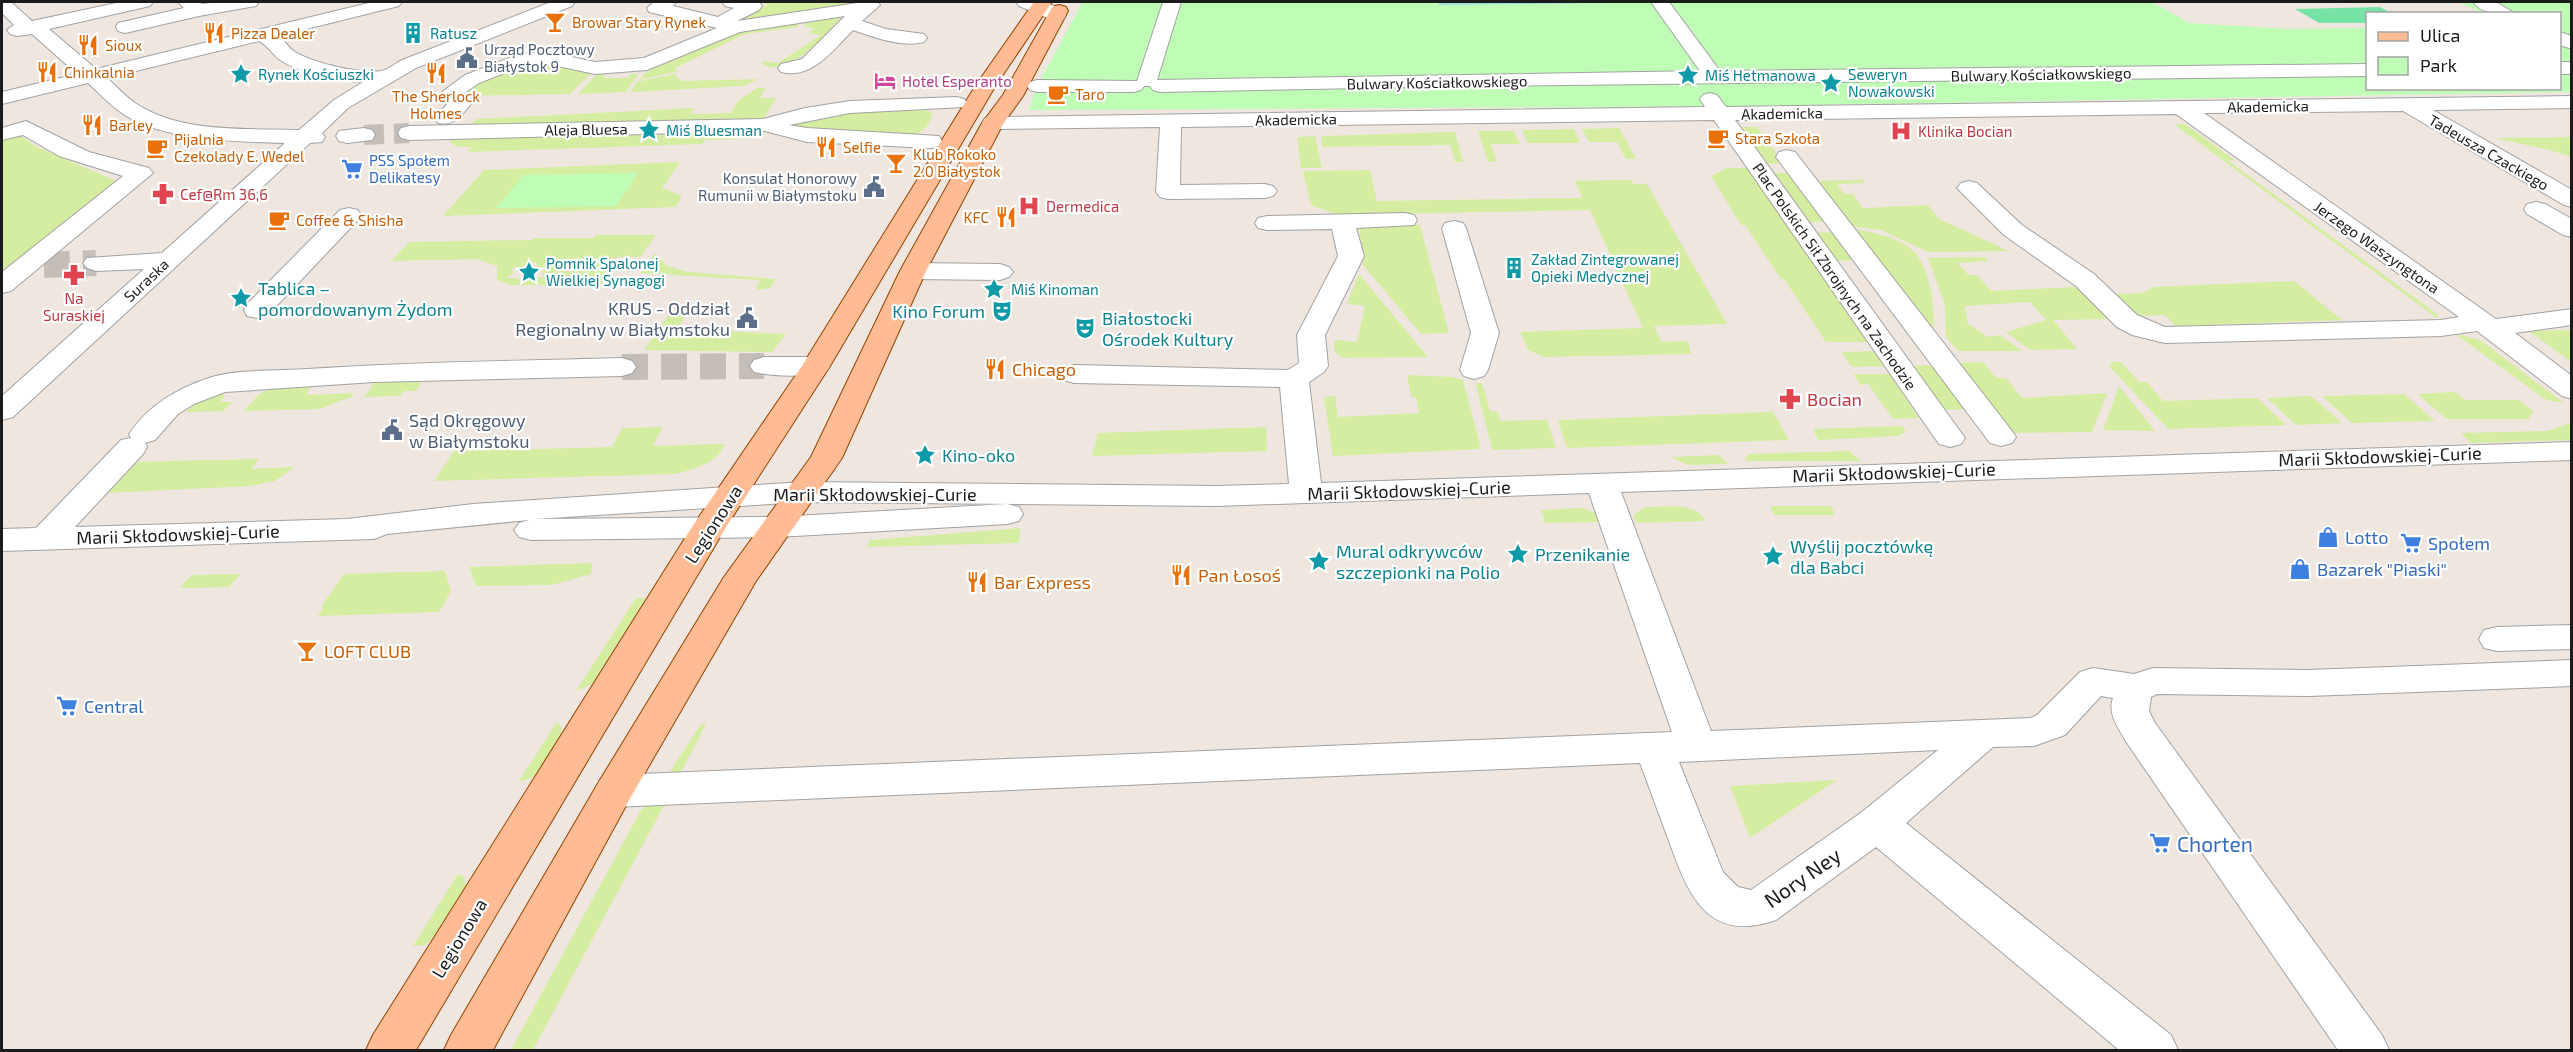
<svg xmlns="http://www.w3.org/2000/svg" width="2573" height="1052" font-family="'Exo 2',sans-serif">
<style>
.grass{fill:#d5eda0;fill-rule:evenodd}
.park{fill:#bffdb7}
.pitch{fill:#76e3a4}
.water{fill:#9cdddf}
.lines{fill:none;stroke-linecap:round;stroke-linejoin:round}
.minor-tunnel-far1{stroke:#c4bdb8;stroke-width:20;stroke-dasharray:20 10;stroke-linecap:butt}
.minor-tunnel{stroke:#c4bdb8;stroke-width:26;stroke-dasharray:26 13;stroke-linecap:butt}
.minor-casing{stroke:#a2a2a2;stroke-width:2}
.major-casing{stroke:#924400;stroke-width:2}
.minor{fill:#fff;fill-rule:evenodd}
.major{fill:#ffbb93;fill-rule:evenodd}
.labels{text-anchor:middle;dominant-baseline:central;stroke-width:4.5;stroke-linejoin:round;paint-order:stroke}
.far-food-label{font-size:15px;fill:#c56008;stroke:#fff;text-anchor:start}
.far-culture-label{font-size:15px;fill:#0d838f;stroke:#fff;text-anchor:start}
.far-service-label{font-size:15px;fill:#4e5e75;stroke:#fff;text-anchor:start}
.far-street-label{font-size:15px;fill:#1b1b1b;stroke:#fff}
.far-hotel-label{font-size:15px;fill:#b23c85;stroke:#fff;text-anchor:start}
.far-health-label{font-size:15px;fill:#be3a42;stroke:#fff;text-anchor:start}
.far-shop-label{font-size:15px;fill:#366cbe;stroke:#fff;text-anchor:start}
.culture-label{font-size:18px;fill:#0d838f;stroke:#fff;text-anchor:start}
.service-label{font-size:18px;fill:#4e5e75;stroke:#fff;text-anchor:end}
.food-label{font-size:18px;fill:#c56008;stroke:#fff;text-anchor:start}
.health-label{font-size:18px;fill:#be3a42;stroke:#fff;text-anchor:start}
.street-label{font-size:18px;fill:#1b1b1b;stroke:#fff}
.shop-label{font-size:18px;fill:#366cbe;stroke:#fff;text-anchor:start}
.near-shop-label{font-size:21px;fill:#366cbe;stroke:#fff;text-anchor:start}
.near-street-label{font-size:21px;fill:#1b1b1b;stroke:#fff}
</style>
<rect width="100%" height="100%" fill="#eee6df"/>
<path class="grass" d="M758,2h85l7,2 -9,3 -107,14 34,-16z
M843,15c-16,17 -55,67 -82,48l3,-2 14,2 43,-28 -13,-2 6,-5 -9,-1 -1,-7z
M796,21l3,6 -54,7 -70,34 1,4 -37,8 7,-8 93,-41z
M533,60l57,11 1,2 -21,21 -109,2 -1,-6z
M631,74h7l-12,18 -48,2 18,-19h9l-2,3h25z
M676,74l2,5 6,2 74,-2 -15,7 -112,6 5,-10z
M757,88h8l-5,10h16l-13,22 -293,7 6,-8 218,-11 -4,6 40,-1 9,-13z
M923,108l9,5c-2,12 -7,18 -19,22l-121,-8 5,-7 37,-6z
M2178,124h7l51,37 -9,-1 210,154 1,5 -263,-194z
M1739,127h18l26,36 -18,1z
M1619,128l17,31h-10l-9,-17h-28l-7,-13z
M759,129l-7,9 -47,2 -3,4 -235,8 5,-5h-14l-9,-5 6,-6z
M1574,129l6,14h-52l-6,-13z
M1478,131h36l6,13h-29l6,17 -9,1z
M1455,132l8,30h-8l-5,-17 -128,2 -1,-11z
M21,136l16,11 77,33 -2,10 -110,84v-133z
M1315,136l7,32h-21l-4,-31z
M2571,137v20l-18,-6 -58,-13z
M680,162l-18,26 20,8 -6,11 -233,9 41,-46z
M1727,168h21l120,174h-42l-42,-63h-3l-36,-54h-4l-30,-49z
M1370,170l7,31 205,-3 -7,-17 56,-1 3,4h13l80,140 -73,2 8,16 26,-1 3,13 -146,3 -17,-7 -8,-18 123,-4 -53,-118 -252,5 -27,-10 -8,-34z
M1772,173h19l37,49h-21z
M1863,180l1,3 -27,1 7,10h9l10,14 65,-3 11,14 70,32 -81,1 -47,-22 -38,-5 -32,-44z
M1359,225h61l29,108 -28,1 -58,-69z
M1853,229c19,3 41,7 57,19 21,16 27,67 22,91z
M1835,232l21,28 -23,1 -20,-28z
M595,235h61l-16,22h-23l-16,21 9,3 -10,4h-88l-15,-5v-14l-20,-7 -86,2 18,-19 123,-2 2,-2h60zM535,262l3,5h12l-8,4 2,6 -12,1 -10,5 -4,-5h-12l8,-5 -2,-5 14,-1z
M655,253l12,13 21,6 88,7 -6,9 -11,2 -3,-2 4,-8 -120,-7z
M1985,257l3,4 -30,2 10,12h9l14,16 87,-4 29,32 -54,1 24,29 -47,1 -24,-18 40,-12 -16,-18 -65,4 3,18 20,13 12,-2 22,16h-64l-12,-14 -1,-32 -17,-47z
M1359,274l69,83 -84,1c-9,-5 -12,-7 -9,-18l22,2 8,-36 -18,-2z
M2294,281l48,39 -166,6 -11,-11 -29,1 -21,-22 29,-1 9,-6z
M671,311h18l-12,18 109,5 -14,18 -128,-2z
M2571,330v32l-42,-31z
M2454,333l26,7 84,63 -18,-3z
M1876,351l9,15 -34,1 -9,-15z
M1983,362l13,16h10l16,20 85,-5 -15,39 -87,1 -53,-70z
M2111,362h10l18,20h8l16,19 94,-3 29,27 -118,4 -58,-62z
M1932,365l32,44 -24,1 -31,-44z
M1854,374h35l30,44 -26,1 -25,-35 -8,1z
M1407,375l45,2 11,3 18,69 -148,7 -9,-59 11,-1 3,21 81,-4 -3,-16h-5z
M378,378l44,3 -6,10h-12l-4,5 -36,1z
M1477,383h5l8,28 8,1 2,9 47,-1 9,28 -64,2 -16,-65z
M307,385l3,3 -4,7 48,-2 -3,4 -31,12 -76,2c23,-28 28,-23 63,-26z
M2119,386l36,45 -52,-1z
M221,392l4,4 -5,6h13l-10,9 -37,1 12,-12z
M2455,392l10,8h54l14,11 -4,8h-82l-30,-25z
M2404,394l31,27 -83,2 -30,-27z
M2311,396l31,27 -46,2 -29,-27z
M1773,412l16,28 -222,8 -9,-28z
M2571,423v17l-100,3 -10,-10 86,-2z
M1902,426l4,6 -8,4 -80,4 -5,-11z
M662,427l-9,19 72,-2c-8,20 -32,26 -52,30l-239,7 20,-30 158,-4 10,-19z
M1266,427l1,24 -175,5 6,-23z
M1849,451l12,10h-114l-2,-3 4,-4z
M1719,455l9,9 -39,1 -19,-8z
M259,459l-8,10 44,-2 -20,14 -23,5 -147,7 28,-31z
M1770,506h61l4,9h-61z
M1646,507c18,0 51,-6 59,14l-68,2 -3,-5 1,-4z
M1582,508l16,6 6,8 -59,1 -4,-13z
M1020,528l-1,15 -152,4 3,-7z
M592,563l-1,11 -39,11 -76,1 -7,-19z
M445,571l6,20 -12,21 -121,4 5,-8 -2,-1 23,-33z
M240,574l-11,13 -49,1 11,-13z
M636,598l12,1 -53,84 -19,8z
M557,722l4,4 2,11c-11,17 -21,43 -44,44z
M701,724h5l-26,50h-6l-3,-4z
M1837,780l-87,58 -20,-52z
M668,798l-135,252h-22l130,-240 7,-6z
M458,874l6,3 3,14 -26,38 -15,16 -13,1z"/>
<path class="park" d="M1083,2h1069l37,21 100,6 78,-1 1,60h192v-74l-77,-1 -25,-11h113v90l-820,14 -722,4 8,-24z
M638,173l-22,33 -120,2 28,-33z"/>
<path class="pitch" d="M2380,7l11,6 -23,1 -1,9h-48l-24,-14z"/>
<path class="water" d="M1438,2h267l-266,3z"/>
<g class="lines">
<path class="minor-tunnel-far1" d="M364,135l45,-2"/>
<path class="minor-tunnel" d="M44,265l52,-2
M622,367l142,-1"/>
<defs>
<path id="minor" d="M2,2h9l21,19 89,-19h32l-3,4 -101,23 47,40 277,-67h29l-3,4 -121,30c7,4 10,12 17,16 19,11 64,22 86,19 7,-1 15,-8 21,-11l149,-58h24l-3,4 -156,62 -68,40 -26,25 3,4 -3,5 -12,1 -297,274 -11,3v-24l142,-127 -48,2 -9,-3 -4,-5 4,-5 75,-5 123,-110c-50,-2 -124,-1 -166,-32 -11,-8 -21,-19 -31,-28l-86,21v-12l75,-18 -45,-40 -15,2 -7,-2 -3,-4 7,-5 -12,-12zM259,41c10,6 14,14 21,19 22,14 57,21 83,22l-29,18 -35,30c-53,-2 -117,4 -164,-27 -10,-7 -19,-17 -28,-25z
M178,2h21l3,2 16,-2h41l-3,4 -6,1 -51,9 -74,17 -7,-2 -2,-4 2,-4 66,-15z
M654,2h22l-3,4 45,11 16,-9 -9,-2 -3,-4h37l3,4 -3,4 -22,11 127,-19h14l2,3 -18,16 24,8 38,5 3,4 -3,4c-23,6 -50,-5 -71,-12 -20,20 -41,50 -72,42l-3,-4 3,-4 21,-5 43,-43 -105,16 -93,38 -52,4 -47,-10 -25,2 -44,17 -16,11 6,3 4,4c-9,12 -19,26 -35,22l-3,-5 13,-15 -5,-5 -1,-6 23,-17 55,-21 28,-2 47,10 49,-4 73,-30 -68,-16 -2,-4z
M1016,2c15,-2 40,-1 50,13l-2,4h-14l-31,-13z
M1163,2h18l-24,78 543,-9 -49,-69h18l51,69 648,-7v12l-899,10 -309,6 -7,-2 -3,-4h-6l-3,4 -7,2h-97l-7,-2 -3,-4 3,-4 7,-2 100,1z
M2473,2h23l20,12c-15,0 -33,1 -43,-12z
M2560,32l12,4v13l-12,-4z
M2560,62h12v12h-12z
M1710,93l7,2 9,12 846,-11v12l-139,2 139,80v17l-8,-2 -161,-94 -199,2 292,206 76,-10v16l-57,8 57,43v23l-10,-3 -85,-65 -36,5 -276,7 -33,-8 -15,-8 -41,-41 -72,-51 -47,-47 4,-5 8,-2 8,2 45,42 72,49 43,41 28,12 276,-7 18,-3 -283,-203 -441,6 230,318 -4,6 -11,3 -11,-3 -225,-324 -533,7 -1,58 85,-1 8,2 4,5 -4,5 -8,2 -97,1 -8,-2 -4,-5 4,-65 -167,2 -8,-1 -3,-5 3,-5 8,-1 712,-10 -5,-8 3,-4z
M957,97l7,2 4,4 -4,4 -114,6 -61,12 18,3 132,8 3,5 -3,5 -8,2 -124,-6 -42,-11 -356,9 -8,-2 -3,-5 3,-5 8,-2 354,-7 42,-11 45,-7z
M26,121l63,31 60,16 4,5 -142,118 -9,2v-21l121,-96 -64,-20 -36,-21 -21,5v-12z
M364,128l8,2 3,5 -3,5 -25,3 -8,-2 -3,-5 3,-5z
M1787,150l8,2 217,279 4,6 -4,6 -11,3 -11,-3 -214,-286 3,-5z
M2536,202l9,2 27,15v18l-9,-2 -36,-21 -3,-5 3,-5z
M349,208l9,2 3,5 -3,5 -91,96 -10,2 -10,-2 -3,-6 3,-6 93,-94z
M1405,213l9,2 3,5 -3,5 -58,3 8,28 -39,79 3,31 -4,6 -15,10 12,101 1251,-41v18l-951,32 90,239 320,-13 6,-3 43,-43 13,-4 41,6 19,-6 156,2 263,-10v26l-263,10 -152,-2 -6,3 -2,14 6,12 227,312 7,15h-51l-211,-307c-8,-14 -20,-29 -14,-45l-12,-2 -36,39 -31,11 -41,1 -87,76 265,212 7,15h-59l-243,-203 -100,73c-69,24 -88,-26 -107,-79 -10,-26 -19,-52 -29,-78l-1026,44 -14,-5 -6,-11 6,-11 14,-5 1058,-43 -83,-239 -372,13 -415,-4 -267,17 242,-2 230,-13 12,3 4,7 -4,7 -12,3 -230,13 -246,3 -12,-3 -5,-7 5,-7 10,-3 -142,14 -13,5 -372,12v-22l34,-1 85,-88 10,-2 -2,-4c20,-29 47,-45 80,-56 26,-9 71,-7 99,-9 105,-7 209,-8 314,-11l10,3 4,6 -4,6 -10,3 -248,6 -149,10 -31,12 -16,10 -23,26 -10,3 2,4 -4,7 -68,73 272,-8 126,-15 329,-22 415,4 72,-2 -9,-97 -206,-4 -10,-3 -4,-6 4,-6 10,-3 214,5 11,-7 -2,-28 41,-79 -6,-27 -65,1 -9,-2 -3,-5 3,-5 9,-2zM1938,750l-76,62 -111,78 -13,-3 -15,-15 -44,-110z
M1454,221l9,2 3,5 33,105 -11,37 -4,6 -10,3 -10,-3 -4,-6 11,-37 -29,-105 3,-5z
M913,263l87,1 9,3 4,5 -4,5 -9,3 -87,-1 -9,-3 -4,-5 4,-5z
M764,357h52l10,3 4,6 -4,6c-21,5 -51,5 -72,0l-4,-6 4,-6z
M2572,625v24l-75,2 -13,-3 -5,-9 5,-9 13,-3z"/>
<path id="major" d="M1034,2h18l-56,83 -166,281 -104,161 -310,523h-50l7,-15 319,-508 110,-161 174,-281z
M1059,5l7,2 2,4 -45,85 -20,28 -77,147 -84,187 -86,123 -128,221 -135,248h-49l7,-15 149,-255 124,-203 87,-120 89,-186 82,-148 21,-28 47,-84 2,-4z"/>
</defs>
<use href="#minor" class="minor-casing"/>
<use href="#major" class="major-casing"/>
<use href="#minor" class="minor"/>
<use href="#major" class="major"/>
</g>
<defs>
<symbol id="bar-bare" viewBox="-9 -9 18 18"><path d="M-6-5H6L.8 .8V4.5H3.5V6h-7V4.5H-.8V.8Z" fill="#e8710a" stroke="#fff" stroke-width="2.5" paint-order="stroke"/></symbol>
<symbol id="restaurant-bare" viewBox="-9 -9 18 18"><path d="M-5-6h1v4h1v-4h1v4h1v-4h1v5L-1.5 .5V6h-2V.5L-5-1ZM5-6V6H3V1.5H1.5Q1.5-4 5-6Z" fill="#e8710a" stroke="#fff" stroke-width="2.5" paint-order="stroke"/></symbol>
<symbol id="building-bare" viewBox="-9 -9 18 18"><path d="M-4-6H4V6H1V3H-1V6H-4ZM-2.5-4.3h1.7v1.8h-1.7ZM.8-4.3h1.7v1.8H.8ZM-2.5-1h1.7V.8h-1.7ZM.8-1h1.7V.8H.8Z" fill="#0f9aa8" stroke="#fff" stroke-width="2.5" paint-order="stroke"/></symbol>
<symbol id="civic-bare" viewBox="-9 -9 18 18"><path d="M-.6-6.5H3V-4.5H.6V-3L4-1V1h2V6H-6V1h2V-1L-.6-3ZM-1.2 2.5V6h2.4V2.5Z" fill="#5c6f8a" stroke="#fff" stroke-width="2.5" paint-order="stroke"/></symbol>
<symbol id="sight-bare" viewBox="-9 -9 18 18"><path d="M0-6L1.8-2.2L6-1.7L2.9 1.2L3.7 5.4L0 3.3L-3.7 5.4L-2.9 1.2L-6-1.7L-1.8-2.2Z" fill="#0f9aa8" stroke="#fff" stroke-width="2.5" paint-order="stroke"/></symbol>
<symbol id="hotel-bare" viewBox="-9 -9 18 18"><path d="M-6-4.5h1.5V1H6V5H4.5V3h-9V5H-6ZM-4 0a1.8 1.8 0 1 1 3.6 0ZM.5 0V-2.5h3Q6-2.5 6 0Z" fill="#d1479c" stroke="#fff" stroke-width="2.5" paint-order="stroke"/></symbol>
<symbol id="cafe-bare" viewBox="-9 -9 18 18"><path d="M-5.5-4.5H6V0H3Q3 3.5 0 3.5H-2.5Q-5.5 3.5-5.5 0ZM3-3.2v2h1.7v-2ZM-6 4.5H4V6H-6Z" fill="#e8710a" stroke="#fff" stroke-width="2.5" paint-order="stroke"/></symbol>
<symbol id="hospital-bare" viewBox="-9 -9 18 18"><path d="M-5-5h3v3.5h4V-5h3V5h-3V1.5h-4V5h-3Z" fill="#e0444e" stroke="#fff" stroke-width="2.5" paint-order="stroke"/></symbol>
<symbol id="supermarket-bare" viewBox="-9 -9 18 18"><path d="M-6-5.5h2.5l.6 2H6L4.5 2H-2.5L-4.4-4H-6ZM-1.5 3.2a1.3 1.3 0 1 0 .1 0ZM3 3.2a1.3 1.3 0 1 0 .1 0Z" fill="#3f7fe0" stroke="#fff" stroke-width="2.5" paint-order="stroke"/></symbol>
<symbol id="pharmacy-bare" viewBox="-9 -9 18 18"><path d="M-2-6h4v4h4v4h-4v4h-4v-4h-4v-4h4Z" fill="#e0444e" stroke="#fff" stroke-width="2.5" paint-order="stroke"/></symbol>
<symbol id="theatre-bare" viewBox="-9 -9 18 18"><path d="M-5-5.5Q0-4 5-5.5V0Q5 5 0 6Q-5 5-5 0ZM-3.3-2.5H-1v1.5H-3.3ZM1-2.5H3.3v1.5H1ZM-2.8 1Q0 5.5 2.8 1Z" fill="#0f9aa8" stroke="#fff" stroke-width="2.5" paint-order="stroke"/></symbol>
<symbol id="shop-bare" viewBox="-9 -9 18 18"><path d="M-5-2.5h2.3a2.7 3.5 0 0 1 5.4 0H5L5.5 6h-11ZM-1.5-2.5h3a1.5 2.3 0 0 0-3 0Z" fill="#3f7fe0" stroke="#fff" stroke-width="2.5" paint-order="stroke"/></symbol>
</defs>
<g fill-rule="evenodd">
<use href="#bar-bare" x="540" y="7" width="30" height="30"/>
<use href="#restaurant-bare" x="199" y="18" width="30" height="30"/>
<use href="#building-bare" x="398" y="18" width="30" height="30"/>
<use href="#restaurant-bare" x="73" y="30" width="30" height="30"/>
<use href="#civic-bare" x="452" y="43" width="30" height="30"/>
<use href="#restaurant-bare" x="32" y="57" width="30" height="30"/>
<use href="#restaurant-bare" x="421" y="58" width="30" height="30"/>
<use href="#sight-bare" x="226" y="59" width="30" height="30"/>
<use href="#sight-bare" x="1673" y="60" width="30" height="30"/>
<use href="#hotel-bare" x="870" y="66" width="30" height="30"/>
<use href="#sight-bare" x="1816" y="68" width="30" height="30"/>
<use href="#cafe-bare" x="1043" y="79" width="30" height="30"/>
<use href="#restaurant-bare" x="77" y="110" width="30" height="30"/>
<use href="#sight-bare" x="634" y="115" width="30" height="30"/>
<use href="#hospital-bare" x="1886" y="116" width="30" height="30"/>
<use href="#cafe-bare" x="1703" y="123" width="30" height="30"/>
<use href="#restaurant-bare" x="811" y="132" width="30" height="30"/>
<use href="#cafe-bare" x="142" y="133" width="30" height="30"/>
<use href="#bar-bare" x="881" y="148" width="30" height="30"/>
<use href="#supermarket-bare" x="337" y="154" width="30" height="30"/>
<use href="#civic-bare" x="859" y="172" width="30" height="30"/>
<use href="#pharmacy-bare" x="148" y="179" width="30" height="30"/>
<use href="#hospital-bare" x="1014" y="191" width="30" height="30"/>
<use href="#restaurant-bare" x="991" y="202" width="30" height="30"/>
<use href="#cafe-bare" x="264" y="205" width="30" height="30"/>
<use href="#building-bare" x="1499" y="253" width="30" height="30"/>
<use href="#sight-bare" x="514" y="257" width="30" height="30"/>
<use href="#pharmacy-bare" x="59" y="260" width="30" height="30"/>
<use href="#sight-bare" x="979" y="274" width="30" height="30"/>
<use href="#sight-bare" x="226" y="283" width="30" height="30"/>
<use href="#theatre-bare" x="987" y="296" width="30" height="30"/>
<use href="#civic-bare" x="732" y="303" width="30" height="30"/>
<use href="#theatre-bare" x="1070" y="313" width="30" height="30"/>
<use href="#restaurant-bare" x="980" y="354" width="30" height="30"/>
<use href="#pharmacy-bare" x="1775" y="384" width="30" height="30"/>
<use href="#civic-bare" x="377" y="415" width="30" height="30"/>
<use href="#sight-bare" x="910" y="440" width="30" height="30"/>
<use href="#shop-bare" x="2313" y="522" width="30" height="30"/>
<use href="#supermarket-bare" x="2396" y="528" width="30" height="30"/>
<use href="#sight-bare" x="1503" y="539" width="30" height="30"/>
<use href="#sight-bare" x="1758" y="541" width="30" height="30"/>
<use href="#sight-bare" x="1304" y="546" width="30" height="30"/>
<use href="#shop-bare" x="2285" y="554" width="30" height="30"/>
<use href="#restaurant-bare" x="1166" y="560" width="30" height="30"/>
<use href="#restaurant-bare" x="962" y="567" width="30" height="30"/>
<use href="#bar-bare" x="292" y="636" width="30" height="30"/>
<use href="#supermarket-bare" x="52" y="691" width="30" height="30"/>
<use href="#supermarket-bare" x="2145" y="828" width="30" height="30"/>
</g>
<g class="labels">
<g class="far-food-label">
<text x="572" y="22">Browar Stary Rynek</text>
<text x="231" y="33">Pizza Dealer</text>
<text x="105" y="45">Sioux</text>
<text x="64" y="72">Chinkalnia</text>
<text x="1075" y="94">Taro</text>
<text x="436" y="96" text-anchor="middle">The Sherlock<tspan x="436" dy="17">Holmes</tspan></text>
<text x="109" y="125">Barley</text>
<text x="1735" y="138">Stara Szkoła</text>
<text x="174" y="139">Pijalnia<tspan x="174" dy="17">Czekolady E. Wedel</tspan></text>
<text x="843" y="147">Selfie</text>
<text x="913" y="154">Klub Rokoko<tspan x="913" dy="17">2.0 Białystok</tspan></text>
<text x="989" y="217" text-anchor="end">KFC</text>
<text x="296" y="220">Coffee &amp; Shisha</text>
</g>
<g class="far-culture-label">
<text x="430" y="33">Ratusz</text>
<text x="258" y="74">Rynek Kościuszki</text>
<text x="1848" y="74">Seweryn<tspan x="1848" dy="17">Nowakowski</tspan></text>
<text x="1705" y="75">Miś Hetmanowa</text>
<text x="666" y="130">Miś Bluesman</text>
<text x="1531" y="259">Zakład Zintegrowanej<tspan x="1531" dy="17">Opieki Medycznej</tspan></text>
<text x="546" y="263">Pomnik Spalonej<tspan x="546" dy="17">Wielkiej Synagogi</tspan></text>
<text x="1011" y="289">Miś Kinoman</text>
</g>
<g class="far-service-label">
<text x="484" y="49">Urząd Pocztowy<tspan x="484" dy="17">Białystok 9</tspan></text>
<text x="857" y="178" text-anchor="end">Konsulat Honorowy<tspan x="857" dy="17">Rumunii w Białymstoku</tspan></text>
</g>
<g class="far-street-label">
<text transform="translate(2041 74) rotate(-1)">Bulwary Kościałkowskiego</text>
<text transform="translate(1437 82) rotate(-1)">Bulwary Kościałkowskiego</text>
<text transform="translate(2268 106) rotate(-1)">Akademicka</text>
<text transform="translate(1782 113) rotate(-1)">Akademicka</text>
<text transform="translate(1296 119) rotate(-1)">Akademicka</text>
<text transform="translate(586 129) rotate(-1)">Aleja Bluesa</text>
<text transform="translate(2489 152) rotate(30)">Tadeusza Czackiego</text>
<text transform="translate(2377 247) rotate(35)">Jerzego Waszyngtona</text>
<text transform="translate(1835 276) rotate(55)">Plac Polskich Sił Zbrojnych na Zachodzie</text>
<text transform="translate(146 280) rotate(-43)">Suraska</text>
</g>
<g class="far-hotel-label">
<text x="902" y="81">Hotel Esperanto</text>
</g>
<g class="far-health-label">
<text x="1918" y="131">Klinika Bocian</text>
<text x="180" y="194">Cef@Rm 36,6</text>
<text x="1046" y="206">Dermedica</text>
<text x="74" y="298" text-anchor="middle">Na<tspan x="74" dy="17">Suraskiej</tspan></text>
</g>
<g class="far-shop-label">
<text x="369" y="160">PSS Społem<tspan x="369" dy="17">Delikatesy</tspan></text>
</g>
<g class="culture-label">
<text x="258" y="288">Tablica –<tspan x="258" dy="21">pomordowanym Żydom</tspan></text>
<text x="985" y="311" text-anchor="end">Kino Forum</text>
<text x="1102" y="318">Białostocki<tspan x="1102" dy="21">Ośrodek Kultury</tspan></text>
<text x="942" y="455">Kino-oko</text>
<text x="1790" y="546">Wyślij pocztówkę<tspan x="1790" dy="21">dla Babci</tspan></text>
<text x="1336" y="551">Mural odkrywców<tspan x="1336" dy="21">szczepionki na Polio</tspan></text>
<text x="1535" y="554">Przenikanie</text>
</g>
<g class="service-label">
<text x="730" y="308">KRUS - Oddział<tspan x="730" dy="21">Regionalny w Białymstoku</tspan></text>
<text x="409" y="420" text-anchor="start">Sąd Okręgowy<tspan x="409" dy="21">w Białymstoku</tspan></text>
</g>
<g class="food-label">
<text x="1012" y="369">Chicago</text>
<text x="1198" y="575">Pan Łosoś</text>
<text x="994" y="582">Bar Express</text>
<text x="324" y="651">LOFT CLUB</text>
</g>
<g class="health-label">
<text x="1807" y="399">Bocian</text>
</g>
<g class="street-label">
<text transform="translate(2380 456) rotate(-2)">Marii Skłodowskiej-Curie</text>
<text transform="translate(1894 472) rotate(-2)">Marii Skłodowskiej-Curie</text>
<text transform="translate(1409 490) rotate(-2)">Marii Skłodowskiej-Curie</text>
<text x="875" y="494">Marii Skłodowskiej-Curie</text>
<text transform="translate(713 524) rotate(-57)">Legionowa</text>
<text transform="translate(178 534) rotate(-2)">Marii Skłodowskiej-Curie</text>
<text transform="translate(459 938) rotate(-59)">Legionowa</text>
</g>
<g class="shop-label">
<text x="2345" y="537">Lotto</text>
<text x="2428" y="543">Społem</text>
<text x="2317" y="569">Bazarek "Piaski"</text>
<text x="84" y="706">Central</text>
</g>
<g class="near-shop-label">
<text x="2177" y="843">Chorten</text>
</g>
<g class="near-street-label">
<text transform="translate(1802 877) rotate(-35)">Nory Ney</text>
</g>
</g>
<rect width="2573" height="1052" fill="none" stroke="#1b1b1b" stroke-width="6"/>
<rect x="2366" y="12" width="195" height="78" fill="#ffffff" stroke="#a4a4a4" stroke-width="1.5"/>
<rect x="2378" y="32" width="30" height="9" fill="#ffbb93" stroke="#a4a4a4" stroke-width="1.5"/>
<text x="2420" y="42" font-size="18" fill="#1b1b1b">Ulica</text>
<rect x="2378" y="57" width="30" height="18" fill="#bffdb7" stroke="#a4a4a4" stroke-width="1.5"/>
<text x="2420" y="72" font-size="18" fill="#1b1b1b">Park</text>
</svg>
